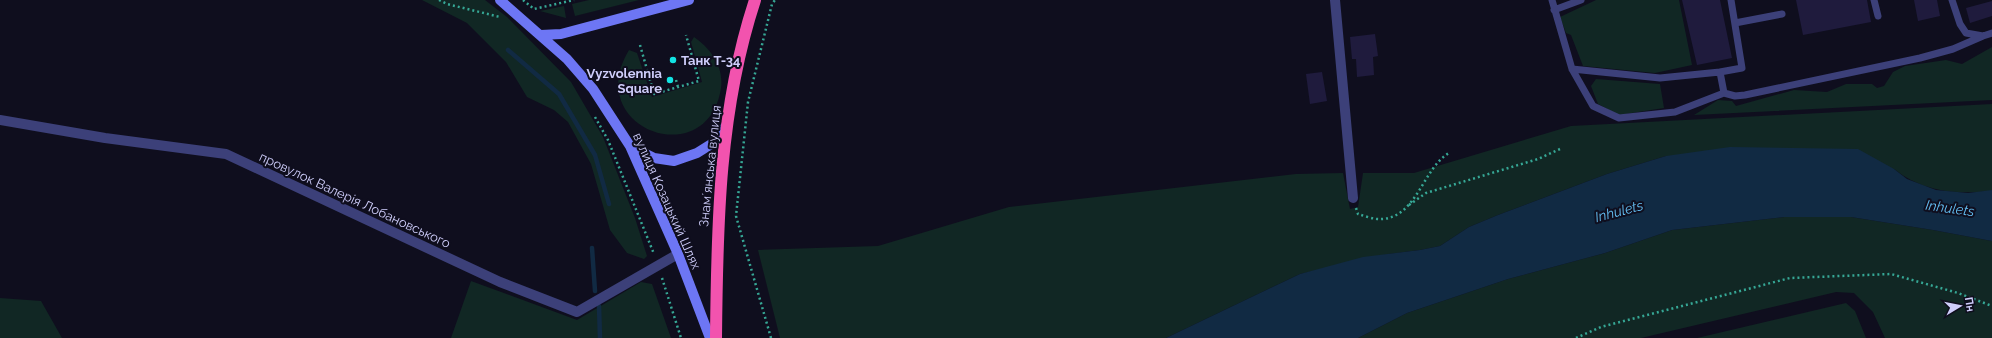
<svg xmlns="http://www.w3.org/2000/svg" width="1992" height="338" font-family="Raleway,sans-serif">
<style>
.green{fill:#112724}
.water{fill:#112a43}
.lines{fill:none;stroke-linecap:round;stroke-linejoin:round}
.stream{stroke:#112a43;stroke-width:4.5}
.building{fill:#1f1b3d}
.path{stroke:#36a795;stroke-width:2.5;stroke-dasharray:2 3;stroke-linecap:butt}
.lane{stroke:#3c4079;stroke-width:7}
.street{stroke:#3c4079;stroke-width:10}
.secondary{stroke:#6d76f4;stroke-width:10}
.highway{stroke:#f253ae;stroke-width:12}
.poi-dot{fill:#12e3e4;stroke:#0f0e1e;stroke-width:1.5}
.labels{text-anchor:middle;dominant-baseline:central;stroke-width:4;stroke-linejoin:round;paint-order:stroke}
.poi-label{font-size:13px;font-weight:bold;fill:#cfcefb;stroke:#0f0e1e;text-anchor:start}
.street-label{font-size:13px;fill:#cfcefb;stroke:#0f0e1e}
.water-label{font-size:14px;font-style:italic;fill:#64bff3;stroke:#0f0e1e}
</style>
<rect width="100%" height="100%" fill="#0f0e1e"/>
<path class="green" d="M422,0h63l22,17 64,65 32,55 32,81 12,38 -3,3 -17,-6 -17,-23 -19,-66 -23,-42 -14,-12 -27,-13 -21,-35 -39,-39z
M589,0h50l-64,16 -3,-12z
M1596,0h83l13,65 -37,8 -72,-7 -12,-31 -5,-2 -6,-16z
M564,6l2,12 -26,-7z
M694,37c16,11 30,29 27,51 -13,86 -140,41 -92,-38l8,3 15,44 50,-15 -11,-40z
M1992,47v53l-298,15 24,-15 14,1 4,5 58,-16 33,2 19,-8h26l5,4 7,-2 9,-14 12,-6 41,-6 16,4z
M1596,79l64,5 4,24 -45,7 -21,-11 -7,-18z
M1992,104v86l-2,1c-35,4 -68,0 -96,-22l-228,-13 -59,18 -109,41 -29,12 -29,19 -20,4 -31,4 -89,20 -134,64h-386l-22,-88 120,-4 131,-39 287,-33 47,-1 7,36 8,-2 5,-34h51l157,-47z
M1784,217h67l82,13 59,11v97h-107l-12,-26 -19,-19 -18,-1 -195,46h-283l49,-25 101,-34 97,-26 67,-23z
M471,281l106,39 64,-38 11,2 19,54h-220z
M0,298l41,3 21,37h-62z
M1846,303l9,8 11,27h-169z"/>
<path class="water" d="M1730,147l128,2 36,20 13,10 29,11 32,3 24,-3v51l-59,-11 -82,-13h-67l-112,13 -67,23 -97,26 -101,34 -49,25h-192l134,-64 63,-17 57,-7 20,-4 29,-19 29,-12 109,-41 59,-18z"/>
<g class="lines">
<path class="stream" d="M508,50l51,44 36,61 14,49
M592,248l3,43
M599,306l1,32"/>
</g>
<path class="building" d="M1682,0h38l12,58 -35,7z
M1796,0h71l4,22 -68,13z
M1914,0h23l3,16 -22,5z
M1992,1v15l-22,7 -4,-15z
M1375,34l3,22 -5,1 1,18 -17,2 -1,-18h-4l-2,-22z
M1322,72l5,29 -17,3 -4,-30z"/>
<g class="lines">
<path class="path" d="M439,0l8,4 53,13
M523,0l11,9 40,-9
M640,45l14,49 45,-13 -13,-46
M676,80l2,7
M595,117l13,23 46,114
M1409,205l17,-12 112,-34 22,-10
M1356,208l2,6c7,2 17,6 24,5 35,-2 41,-51 67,-66
M662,278l19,60
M771,338l-35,-122 12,-114 24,-98 3,-4
M1576,338l25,-11 189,-49 101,-4 67,19 34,13"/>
<path class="lane" d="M1552,0l20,69 21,37 26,12 56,-6 49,-19 -4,-21 -60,6 -88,-9
M1874,0l4,16
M1952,0l8,24 6,9 17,3 9,-3
M1554,10l27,-10
M1735,23l47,-9
M1720,72l22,-4 -11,-68
M1724,93l11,3 10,-1 175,-37 33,-9 30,-13"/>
<path class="street" d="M1335,0l18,198
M0,120l105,18 121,16 274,128 77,30 101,-58"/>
<path class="secondary" d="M500,0l67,59 26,30 37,57 48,108 32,84
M541,35l20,-1 128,-34
M630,146l24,12 20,3 23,-8 16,-10 13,-17"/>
<path class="highway" d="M716,338c1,-114 3,-229 39,-338"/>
</g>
<g class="poi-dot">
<circle cx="673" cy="60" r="4"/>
<circle cx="670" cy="80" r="4"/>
</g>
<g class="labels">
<g class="poi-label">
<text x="681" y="60">Танк Т-34</text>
<text x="662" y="73" text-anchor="end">Vyzvolennia<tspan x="662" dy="15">Square</tspan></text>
</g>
<g class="street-label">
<text transform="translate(710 166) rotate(-84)">Знамʼянська вулиця</text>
<text transform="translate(355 200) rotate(25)">провулок Валерія Лобановського</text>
<text transform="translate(667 201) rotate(66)">вулиця Козацький Шлях</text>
</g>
<g class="water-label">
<text transform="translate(1950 208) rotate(8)">Inhulets</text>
<text transform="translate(1619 211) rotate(-15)">Inhulets</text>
</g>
</g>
<g transform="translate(1960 306) rotate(80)" stroke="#0f0e1e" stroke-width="3" paint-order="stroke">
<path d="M0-3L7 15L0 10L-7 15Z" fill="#cfcefb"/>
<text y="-6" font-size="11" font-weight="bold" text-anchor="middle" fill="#cfcefb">Пн</text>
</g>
</svg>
